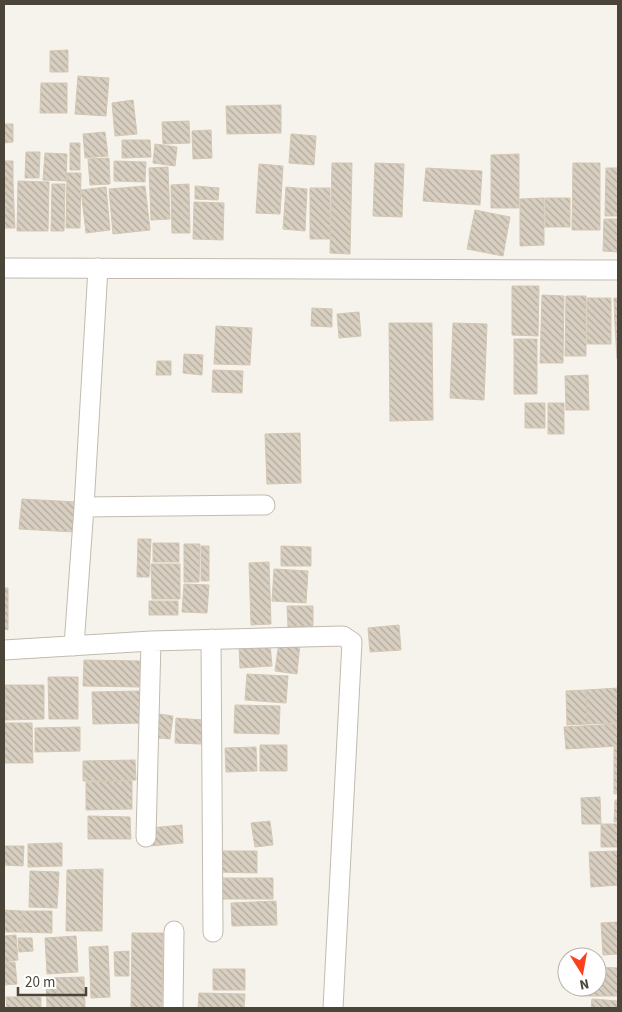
<svg xmlns="http://www.w3.org/2000/svg" width="622" height="1012" font-family="'Source Sans 3',sans-serif">
<style>
.building{fill:url(#building-back-hatch);stroke:#d3c7b4}
.lines{fill:none;stroke-linecap:round;stroke-linejoin:round}
.minor-casing{stroke:#c2bbae;stroke-width:21}
.minor{stroke:#fff;stroke-width:19}
</style>
<defs>
<pattern id="building-back-hatch" width="6" height="6" patternUnits="userSpaceOnUse" patternTransform="scale(1.25)"><rect width="6" height="6" fill="#d8cfc1"/><path d="M-1 5l2 2M0 0l6 6M5-1l2 2" fill="none" stroke="#b1aa9e"/></pattern>
</defs>
<rect width="100%" height="100%" fill="#f6f3ec"/>
<path class="building" d="M68,50v22h-18v-21z
M78,76l31,2 -3,38 -31,-2z
M41,83h26v30h-27z
M133,100l4,34 -22,2 -3,-33z
M281,105v28l-54,1 -1,-28z
M189,121l1,22 -27,1 -1,-22z
M4,124h9v18l-9,1z
M211,130l1,28 -19,1 -1,-28z
M105,132l3,24 -23,2 -2,-24z
M291,134l25,2 -2,29 -25,-2z
M122,140h28l1,17 -29,1z
M70,143h10v27h-10z
M155,144l22,3 -2,19 -22,-3z
M26,152h14l-1,26h-14z
M45,153l22,1 -1,27 -23,-1z
M519,154v54h-28v-53z
M109,158l1,26 -20,1 -2,-26z
M4,161h9v20h-9z
M114,161l32,1 -1,20 -31,-1z
M332,163h20l-2,91 -20,-1z
M375,163l29,1 -2,53 -29,-1z
M573,163h27v67h-28z
M259,164l24,2 -3,48 -24,-1z
M168,167l2,52 -19,1 -2,-52z
M426,168l56,3 -2,34 -57,-4z
M606,168h12v48h-13z
M67,173h14l-1,55h-14z
M4,181h9l1,27 -10,1z
M18,181l31,1 -1,49h-31z
M52,184h13l-1,47h-13z
M189,184l1,49h-18l-1,-48z
M145,186l5,44 -37,4 -4,-45z
M195,186l24,2 -1,12 -23,-1z
M106,187l4,43 -24,3 -5,-43z
M286,187l21,2 -2,42 -22,-2z
M310,188h20v51h-20z
M544,198v47l-24,1v-47z
M545,198h25v29h-25z
M194,202l30,1 -1,37 -30,-1z
M14,208l1,20h-11v-19z
M475,210l35,7 -7,39 -36,-7z
M604,219h14v33l-15,-1z
M512,286h27l-1,50 -26,-1z
M542,295l22,1 -1,67h-23z
M566,296h20v60h-21z
M587,298h24v46h-24z
M614,298h4v26l-3,1z
M312,308l20,1v18l-21,-1z
M359,312l2,24 -22,2 -2,-24z
M389,323h43l1,97 -43,1z
M453,323l34,1 -3,76 -34,-2z
M618,324v35h-1l-2,-34z
M216,326l36,2 -2,37 -36,-1z
M514,339h23v55h-23z
M184,354l19,1 -1,20 -19,-2z
M157,361h14v14h-15z
M213,370l30,1 -1,22 -30,-1z
M588,375l1,35h-23l-1,-34z
M525,403h20v25h-20z
M548,403h16v31h-16z
M300,433l1,50 -34,1 -2,-50z
M22,499l54,3 -2,30 -55,-3z
M138,539h13l-2,38h-12z
M153,543h26v19h-26z
M184,544h16l-1,38h-15z
M201,546h8v35h-8z
M281,546l30,1v19h-30z
M269,562l2,62 -20,1 -2,-62z
M151,564h29v35h-28z
M274,569l34,2 -2,32 -34,-2z
M184,584l25,1 -2,28 -25,-1z
M4,588h4v42l-4,-1z
M149,601h29v14h-29z
M287,606h26v20l-25,1z
M399,625l2,25 -31,2 -2,-24z
M279,641l21,2 -3,31 -22,-3z
M270,644l2,22 -32,2 -1,-22z
M84,660l56,1 -1,26 -56,-1z
M247,674l41,2 -2,27 -41,-3z
M48,677h30v42h-29z
M5,685h39v34l-39,1z
M618,688v35l-31,1 -1,-34z
M586,690l1,34 -20,1 -1,-34z
M140,691l1,32 -48,1 -1,-32z
M235,705l45,1 -1,28 -45,-1z
M152,713l21,3 -3,23 -21,-2z
M176,718l26,2 -1,24 -26,-1z
M4,723h28l1,40h-29z
M618,724v22l-52,3 -2,-22z
M80,727v24l-45,1v-24z
M260,745h27v26h-27z
M256,747l1,24 -31,1 -1,-24z
M614,747h4v47h-4z
M135,760l1,20 -53,1v-20z
M132,781v28l-46,1v-28z
M600,797l1,27h-19l-1,-26z
M615,800h3v22h-4z
M88,816l42,1 1,22h-43z
M270,821l3,24 -18,2 -4,-24z
M601,824h17v23h-17z
M182,825l1,18 -32,3 -2,-18z
M62,843v23l-34,1v-23z
M4,846h20l-1,20 -19,-1z
M217,851h40v22l-41,-1z
M618,851v34l-27,2 -2,-35z
M103,869l-1,62h-36l1,-61z
M30,871l29,1 -2,36 -28,-1z
M221,878h52v21h-52z
M276,901l1,24 -45,1 -1,-23z
M4,910l18,1v21h-18z
M22,911h30v22l-30,-1z
M618,922v32l-15,1 -2,-32z
M132,933h31l-1,75h-31z
M16,935l2,25 -14,2v-26z
M76,936l2,36 -31,2 -2,-36z
M18,938h14l1,13 -14,1z
M108,946l2,51 -19,1 -2,-51z
M129,951v25h-14l-1,-24z
M15,962l2,22 -13,1v-22z
M597,967l21,1v28h-38v-9h17z
M213,969h32v21h-32z
M84,977l1,31h-38l-1,-30z
M199,993l46,1 -1,14h-46z
M6,997h35v11h-34z
M592,999l26,2v7h-27z"/>
<g class="lines">
<defs>
<path id="minor" d="M4,268l614,2
M84,507l181,-2
M211,639l2,293
M74,646l10,-139 14,-239
M4,650l147,-9 192,-5 9,6 -19,366
M146,837l5,-196
M173,1008l1,-77"/>
</defs>
<use href="#minor" class="minor-casing"/>
<use href="#minor" class="minor"/>
</g>
<rect width="622" height="1012" fill="none" stroke="#4b4439" stroke-width="10"/>
<g transform="translate(582 972) rotate(169)"><circle r="24" fill="#ffffff" stroke="#b7b4b0"/>
<path d="M0-4L9 19L0 12L-9 19Z" fill="#fc3f1d"/>
<text y="-8" font-size="14" font-weight="bold" text-anchor="middle" fill="#4b4439">N</text>
</g>
<path d="M18 987v8h68v-8" fill="none" stroke="#4b4439" stroke-width="2.5"/>
<text x="25" y="987" font-size="15" fill="#4b4439" stroke="#ffffff" stroke-width="4" paint-order="stroke">20 m</text>
</svg>
